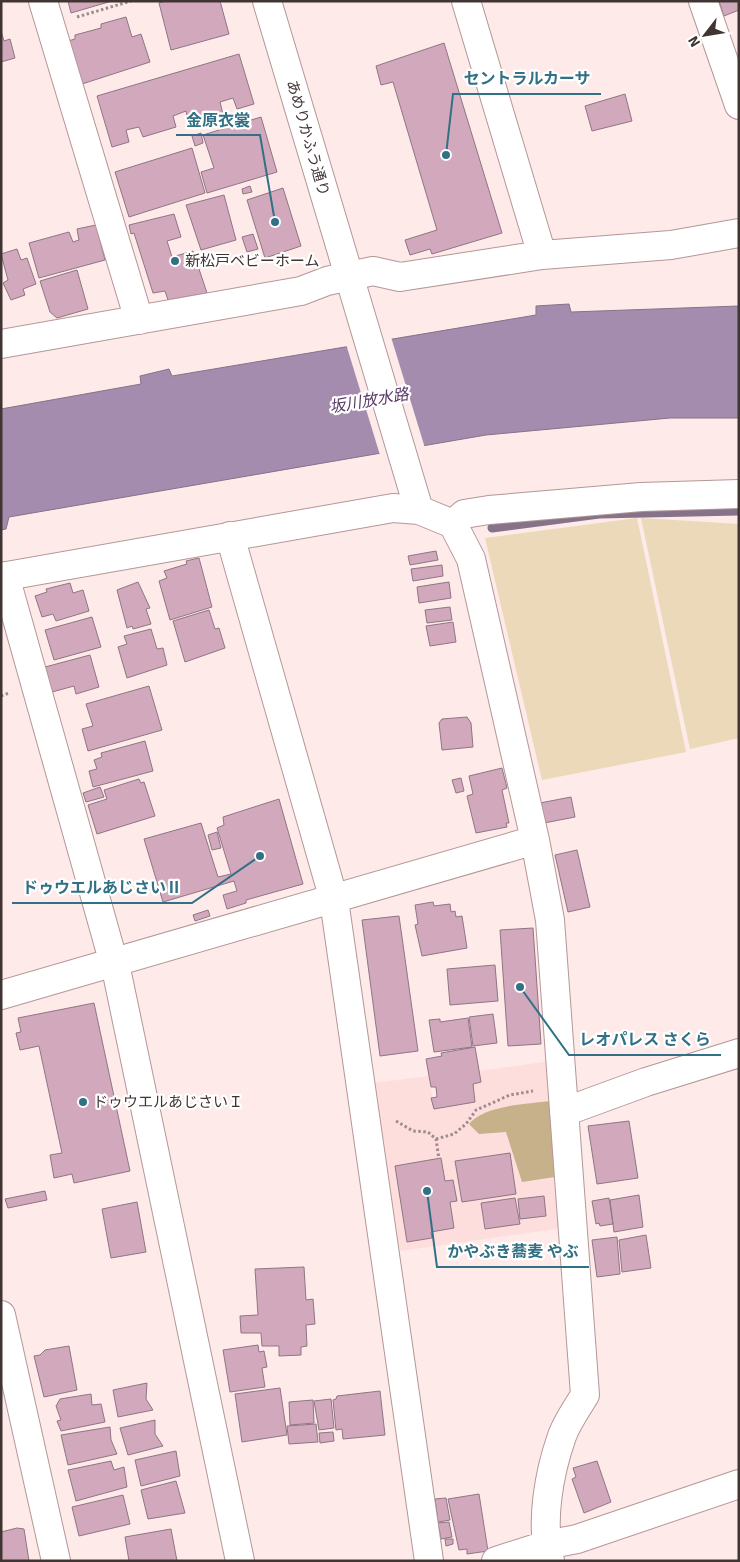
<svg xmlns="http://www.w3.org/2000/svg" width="740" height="1562" font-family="Signika,'Noto Sans JP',sans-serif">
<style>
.built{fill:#fededd}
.green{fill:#ebd9b9}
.forest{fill:#c6b18b}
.water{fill:#a48cae;stroke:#867289}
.pier{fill:#fdeae9}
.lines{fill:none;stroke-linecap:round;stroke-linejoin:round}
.stream{stroke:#867289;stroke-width:9}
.building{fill:#d2a8bd;stroke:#8e7682}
.minor-casing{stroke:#b49797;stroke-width:30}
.path{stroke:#9c8d8c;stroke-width:3;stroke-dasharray:2.5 2.5;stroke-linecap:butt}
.minor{stroke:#fff;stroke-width:28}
.poi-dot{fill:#317085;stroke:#fff;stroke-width:2}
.labels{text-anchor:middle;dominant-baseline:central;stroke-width:4.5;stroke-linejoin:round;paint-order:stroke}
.street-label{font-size:15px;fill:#413534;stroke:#fff}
.poi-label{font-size:15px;fill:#413534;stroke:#fff;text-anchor:start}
.water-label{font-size:16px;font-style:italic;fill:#593766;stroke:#fff}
.leader{fill:none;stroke:#317085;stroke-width:2}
.callout-dot{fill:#317085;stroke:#fff;stroke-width:2}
.callout-label{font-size:16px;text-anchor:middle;font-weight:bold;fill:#317085;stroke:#fff;stroke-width:4.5;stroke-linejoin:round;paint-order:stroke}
</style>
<rect width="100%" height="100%" fill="#fdeae9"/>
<path class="built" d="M551,1061l13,167 -164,23 -26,-168 55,-7 5,33 39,-25 8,-3 -2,-10z"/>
<path class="green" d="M637,518l49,234 -144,28 -57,-242z
M641,518l98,6v214l-49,11z"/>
<path class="forest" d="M550,1101l5,76 -33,5 -16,-50 -27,2 -10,-10c15,-19 59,-20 81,-23z"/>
<path class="water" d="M569,304l2,8 168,-6v112h-69l-184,17 -477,82 -3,12 -5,1v-121l140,-25 -1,-8 29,-7 3,7 364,-61v-9z"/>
<path class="pier" d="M391,337l34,111 -45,7 -34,-111z"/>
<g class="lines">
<path class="stream" d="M492,528l107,-14 140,-3"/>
</g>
<path class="building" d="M68,1h44l-41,12z
M165,1h55l9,33 -58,16 -12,-47z
M719,1h20v9l-15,6z
M126,17l6,20 9,-3 9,28 -68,22 -14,-43 7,-2v-4l26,-7v-4z
M1,31l3,10 6,-2 5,19 -14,4z
M444,43l58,190 -70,21 -2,-5 -20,6 -5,-15 32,-10 -44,-148 -12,3 -5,-19z
M239,54l15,50 -17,5 -4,-11 -13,4 3,12 -34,9 -3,-12 -13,5 3,11 -33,10 -4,-10 -13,3 3,12 -17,5 -15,-51z
M625,94l7,27 -40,10 -7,-25z
M261,117l16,55 -70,21 -6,-21 13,-4 -11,-33z
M201,133l2,10 -8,3 -3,-10z
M192,148l13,45 -76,24 -14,-45z
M250,186l2,6 -9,2 -1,-5z
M283,188l18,58 -36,12 -18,-58z
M224,195l12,45 -35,10 -15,-45z
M174,214l7,23 -14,4 5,16 21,-6 14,42 -39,7 -3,-9 -12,2 -19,-60 -3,1 -2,-9z
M96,225l9,35 -66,18 -10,-35 40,-11 4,10 6,-2 -2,-11z
M253,234l5,15 -11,3 -5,-15z
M17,249l4,11 6,-2 9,26 -13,5 2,6 -14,5 -8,-17 5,-3 -7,-26z
M77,270l11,39 -31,9 -7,-6 -10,-31z
M436,551l2,9 -28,5 -2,-9z
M199,558l13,49 -42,13 -11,-39 8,-3 -3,-7 23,-7 -1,-3z
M442,565l1,11 -30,5 -2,-12z
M138,582l12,26 -4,1 5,15 -18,5 -1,-3 -5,2 -10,-38z
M449,582l2,16 -32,5 -2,-16z
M70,583l3,10 10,-3 6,21 -33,10 -3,-7 -11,3 -7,-21 12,-4 -1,-3z
M450,607l2,13 -25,3 -2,-13z
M209,610l6,19 4,-1 6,20 -40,14 -12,-41z
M92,617l9,30 -47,13 -9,-30z
M453,622l3,20 -26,4 -4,-20z
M151,629l6,20 6,-1 4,17 -40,13 -9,-31 9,-3 -3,-8z
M90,655l9,32 -23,7 -2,-8 -22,6 -7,-25z
M149,686l13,44 -74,21 -6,-22 11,-3 -7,-22z
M467,717l4,6 2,24 -31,3 -3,-27 3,-4z
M145,741l8,30 -60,16 -4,-16 8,-2 -3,-9 8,-3 -1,-4z
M502,768l5,20 -5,2 7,33h-3l1,4 -31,6 -9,-37 6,-2 -4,-18z
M461,778l3,13 -8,2 -4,-13z
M139,779l2,4 3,-1 11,34 -58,18 -9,-29 19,-6 -3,-9z
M100,787l4,10 -18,5 -3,-9z
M571,797l4,20 -31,6 -4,-20z
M279,799l24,85 -57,16v3l-19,6 -4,-14 14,-4 -3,-10 -71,21 -19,-63 57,-16 17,54 13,-3 -14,-46 7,-3 -1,-8z
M217,832l4,16 -9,2 -4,-15z
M577,850l13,57 -22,5 -13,-57z
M433,902l1,4 16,-2 1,8 4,-1 1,6 6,-1 5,32 -45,8 -7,-31 3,-1 -3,-19z
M208,910l2,6 -15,5 -2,-6z
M399,916l19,135 -38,5 -18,-136z
M533,928l8,116 -33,2 -8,-116z
M495,965l3,36 -48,4 -3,-36z
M94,1003l36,168 -56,12 -2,-9 -18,4 -4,-23 12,-2 -23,-107 -19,4 -4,-17 5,-1 -3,-14z
M493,1014l4,29 -24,3 -4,-29z
M468,1018l4,29 -38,5 -5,-32 11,-1v3z
M475,1047l6,35 -8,2 2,18 -41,7 -3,-11 6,-1 -1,-10h-5l-5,-28 16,-3 -1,-3z
M629,1121l9,57 -41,6 -9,-58z
M510,1153l6,41 -54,8 -7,-41z
M441,1158l4,23 8,-1 4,21 -7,1 4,26 -23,4 1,6 -25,4 -12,-76z
M45,1191l2,9 -39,8 -3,-9z
M639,1195l4,32 -29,5 -4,-32z
M544,1196l2,20 -26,3 -2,-20z
M515,1198l5,26 -35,5 -4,-26z
M609,1198l4,26 -13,2 -1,-3 -3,1 -4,-23z
M137,1202l9,50 -35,6 -9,-49z
M646,1235l5,33 -29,4 -3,-32z
M617,1237l3,37 -23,3 -5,-37z
M304,1267l2,33 7,-1 2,25 -9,1 1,21 -6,1v8l-22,1v-10h-17l-1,-13h-20l-1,-17 18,-1 -3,-46z
M258,1345l1,7 5,-1 3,16 -5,1 3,19 -35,5 -7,-42z
M69,1346l8,44 -33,7 -10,-41 6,-1 5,-5z
M147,1383l-1,16 7,11 -35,7 -5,-27z
M280,1388l7,47 -45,7 -7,-48z
M380,1391l5,44 -42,4 -1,-10 -6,1 -3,-30 3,-1 1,-3z
M91,1394l1,11 9,-1 4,18 -44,9 -4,-10 4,-1 -5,-14 4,-7z
M331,1399l3,29 -15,2 -5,-29z
M313,1400l1,23 -24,2 -1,-23z
M155,1420v14l8,12 -35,9 -8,-27z
M316,1424l2,18 -29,2 -2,-18z
M110,1427l1,13 6,14 -49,11 -7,-30z
M333,1432l1,9 -14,2 -1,-10z
M176,1451l4,25 -39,10 -6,-26z
M111,1461l3,9 10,-3 3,20 -51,14 -8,-31z
M597,1461l14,41 -27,11 -12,-34 4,-2 -3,-9z
M176,1481l9,32 -37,6 -7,-29z
M479,1494l9,57 -21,3v-5l-8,1 -11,-51z
M123,1495l7,29 -51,12 -7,-29z
M446,1498l4,22 -12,2 -3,-23z
M449,1522l3,15 -11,2 -3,-16z
M17,1528l7,1 5,32h-28v-29z
M171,1529l6,32h-48l-4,-24z
M445,1539h8v5l-7,2z"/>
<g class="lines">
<defs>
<path id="minor" d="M43,1l96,319
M267,1l152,509
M466,1l76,254
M703,1l36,104
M1,344l300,-53 26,-10 46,-10 27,6 142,-22 129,-10 68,-12
M453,524l18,35 64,281 15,80 35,475c-8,13 -18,27 -23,41 -13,37 -22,86 -12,125
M230,536l104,364 95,661
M5,576l113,402 122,583
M1,577l392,-69 26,2 34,14 11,-10 25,-4 152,-13 98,-3
M1,995l534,-155
M564,1112l82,-30 93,-29
M1,1315l55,246
M496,1561l50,-16 31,-6 162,-55"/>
</defs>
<use href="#minor" class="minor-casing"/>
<path class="path" d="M77,17l54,-16
M1,696l8,-3
M396,1121l17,10 15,1 8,7 3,20
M436,1139l18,-5 12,-10 10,-14 34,-15 23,-4"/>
<use href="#minor" class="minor"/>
</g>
<g class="poi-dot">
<circle cx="175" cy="261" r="5"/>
<circle cx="83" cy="1102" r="5"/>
</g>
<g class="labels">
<g class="street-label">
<text transform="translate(308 138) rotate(74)">あめりかふう通り</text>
</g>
<g class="poi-label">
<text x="185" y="261">新松戸ベビーホーム</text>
<text x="93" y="1102">ドゥウエルあじさいＩ</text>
</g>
<g class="water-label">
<text transform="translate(369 401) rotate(-10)">坂川放水路</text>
</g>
</g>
<path class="leader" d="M446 155L453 94H601M275 222L260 135H176M260 856L192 903H12M520 987L569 1055H721M427 1191L437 1267H589"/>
<g class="callout-dot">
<circle cx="446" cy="155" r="5"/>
<circle cx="275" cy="222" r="5"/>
<circle cx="260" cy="856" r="5"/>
<circle cx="520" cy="987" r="5"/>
<circle cx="427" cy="1191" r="5"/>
</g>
<g class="callout-label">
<text x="527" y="84">セントラルカーサ</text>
<text x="218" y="126">金原衣裳</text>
<text x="102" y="893">ドゥウエルあじさいⅡ</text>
<text x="645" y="1045">レオパレス さくら</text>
<text x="513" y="1257">かやぶき蕎麦 やぶ</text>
</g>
<rect width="740" height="1562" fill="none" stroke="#413534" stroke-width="5"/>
<g transform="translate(705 35) rotate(239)" stroke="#ffffff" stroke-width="4" paint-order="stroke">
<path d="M0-4L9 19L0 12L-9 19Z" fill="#413534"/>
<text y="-8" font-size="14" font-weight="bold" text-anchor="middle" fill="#413534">N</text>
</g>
</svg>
